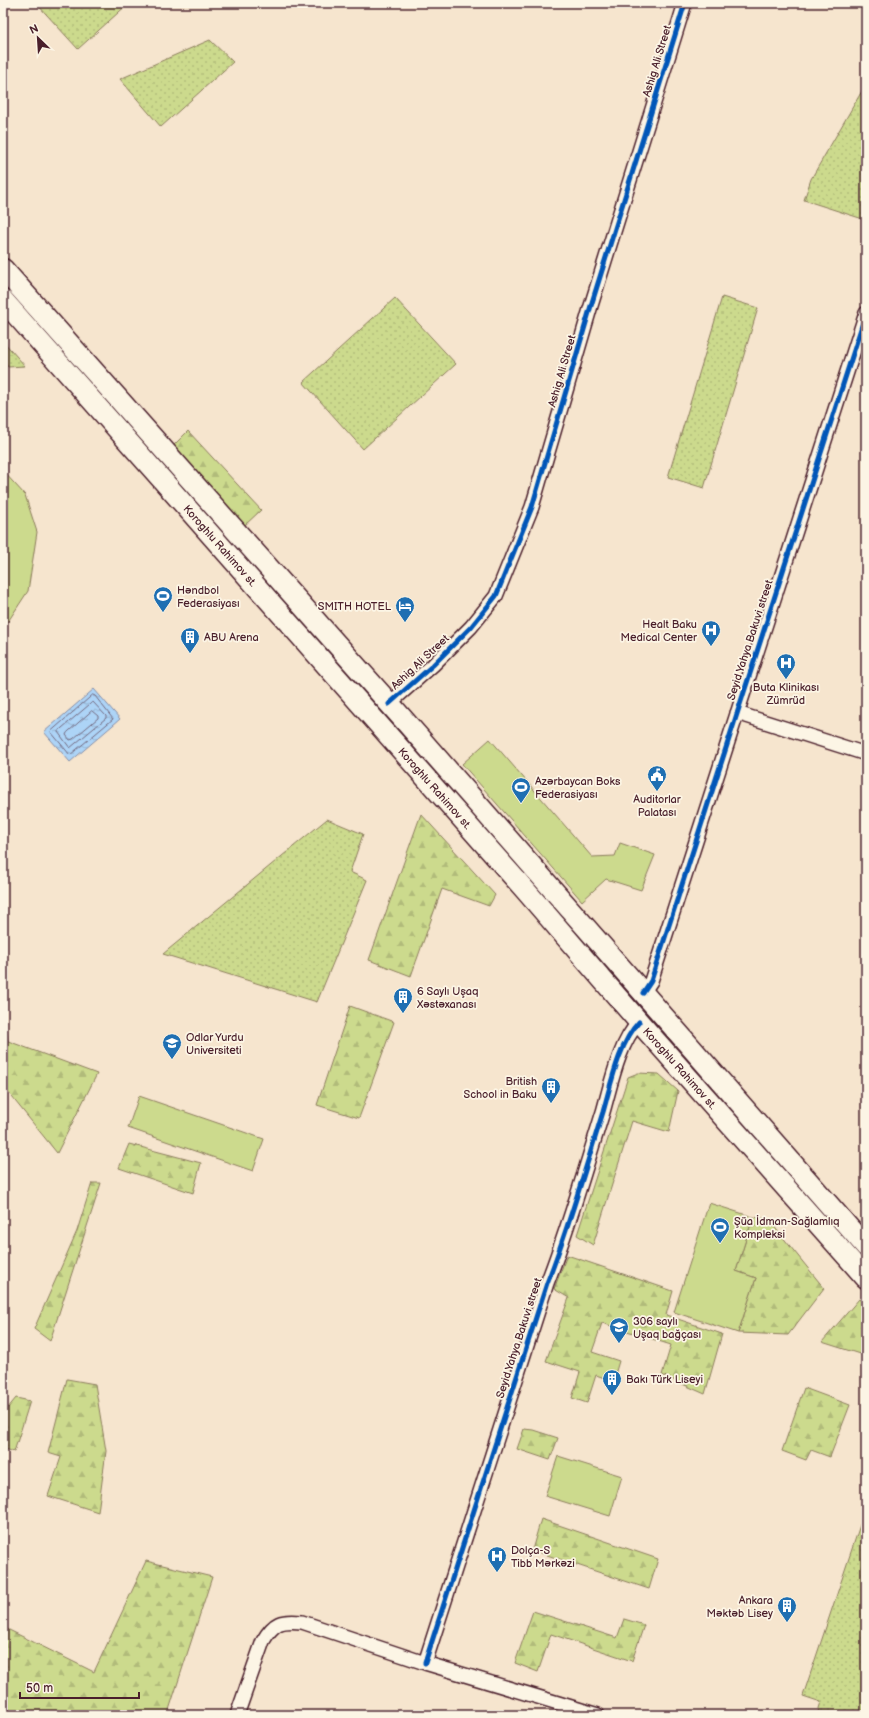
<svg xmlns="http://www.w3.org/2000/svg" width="869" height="1718" font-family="'Balsamiq Sans',sans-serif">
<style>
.green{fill:url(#green-dots);stroke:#8b7c5c}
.forest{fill:url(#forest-firs);stroke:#8b7c5c}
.pitch{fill:#ccda8d;stroke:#8b7c5c}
.water{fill:url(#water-ripples);stroke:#858ca5}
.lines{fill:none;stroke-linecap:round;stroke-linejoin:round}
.shore{stroke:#72677d;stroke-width:1}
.street-casing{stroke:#4a1f2b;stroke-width:16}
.primary-casing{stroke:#4a1f2b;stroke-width:23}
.street{stroke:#fcf5e5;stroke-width:13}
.primary{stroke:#fcf5e5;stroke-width:20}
.cycleway-casing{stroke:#fcf5e5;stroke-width:8}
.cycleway{stroke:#0057b8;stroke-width:5}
.labels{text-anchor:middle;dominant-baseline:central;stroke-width:3.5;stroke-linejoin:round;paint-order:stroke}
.street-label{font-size:11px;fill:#4a1f2b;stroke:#fcf5e5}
.poi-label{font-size:11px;fill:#4a1f2b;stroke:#fcf5e5;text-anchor:start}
</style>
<defs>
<pattern id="green-dots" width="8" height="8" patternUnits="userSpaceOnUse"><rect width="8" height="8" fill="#ccda8d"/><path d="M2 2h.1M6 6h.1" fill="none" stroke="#b1bb7a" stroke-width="1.8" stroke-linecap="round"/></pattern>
<pattern id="forest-firs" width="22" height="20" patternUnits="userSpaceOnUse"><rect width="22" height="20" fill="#ccda8d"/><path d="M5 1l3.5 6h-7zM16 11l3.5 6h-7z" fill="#b1bb7a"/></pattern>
<pattern id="water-ripples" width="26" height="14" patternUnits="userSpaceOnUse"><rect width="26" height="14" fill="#add4f7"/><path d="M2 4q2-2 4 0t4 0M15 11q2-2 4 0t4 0" fill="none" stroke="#96b6d4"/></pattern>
</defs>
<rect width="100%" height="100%" fill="#f6e5ce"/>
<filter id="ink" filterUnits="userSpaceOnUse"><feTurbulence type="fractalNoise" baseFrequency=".025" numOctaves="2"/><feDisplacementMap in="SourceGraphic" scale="8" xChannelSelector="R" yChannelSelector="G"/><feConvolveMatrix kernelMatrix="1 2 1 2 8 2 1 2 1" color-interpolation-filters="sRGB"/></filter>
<g filter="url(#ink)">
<path class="green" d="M36,3h93l-51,46z
M210,40l23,22 -72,65 -41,-48z
M866,84v136l-62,-20 7,-21z
M722,297l36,11 -54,180 -36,-11z
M395,298l61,66 -93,85 -60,-67z
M3,341l22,25 -17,1 -5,-7z
M327,819l36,15 -13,38 17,8 -50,122 -154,-48z
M866,1507v208h-49l4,-13 -18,-6z"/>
<path class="forest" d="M188,431l73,79 -17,16 -70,-81z
M421,814l74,81 -6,11 -47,-17 -31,87 -42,-16z
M350,1006l44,16 -35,96 -42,-13z
M3,1023l2,1 3,17 89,33 -40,79 -54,-67z
M638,1073l21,1 19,17 -9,41 -37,-11 -39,124 -16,-10 51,-158z
M129,1144l72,19 -8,30 -74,-25z
M92,1183h9l-51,158 -16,-12 43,-98z
M753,1217l15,2 56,69 -36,47 -50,-2 18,-55 -20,-7z
M567,1255l106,36 -7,24 56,19 -17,60 -43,-19 9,-30 -69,-22 -10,29 27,9 -6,20 -17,-6 -9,28 -15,-5 8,-26 -34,-11 23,-63 -15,-9z
M859,1299l7,4v53l-44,-14z
M67,1379l28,5 11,67 -8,61 -50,-16 13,-39 -13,-4z
M804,1388l46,17 -20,52 -19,-7 -5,10 -24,-9z
M16,1398l14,3 -16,51 -11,-4v-34z
M524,1429l9,1 25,8 -8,22 -33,-11z
M541,1519l117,40 -9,30 -117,-39z
M146,1561l66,16 -43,133 11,5h-177v-88l91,45z
M533,1611l84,27 7,-19 20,6 -12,36 -81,-27 -13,38 -23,-9z"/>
<path class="pitch" d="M3,471l22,24 12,37 -9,59 -19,29 -6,5z
M490,739l102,118 23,-1 5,-13 35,12 -14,35 -35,-11 -24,22 -120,-137z
M139,1096l125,43 -11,32 -125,-43z
M709,1203l44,14 -17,54 20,7 -18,55 -64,-21z
M558,1456l64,20 -12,40 -65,-20z"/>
<path class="water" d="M94,689l26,30 -50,43 -26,-30z"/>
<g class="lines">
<path class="shore" d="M93,695l2,1 18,23 -43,36 -19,-23z
M93,702l13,14v2l-36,30 -12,-16z
M92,711l6,5v2l-25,21 -3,1 -4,-5 1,-2z"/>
<defs>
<path id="street" d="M389,704l44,-39 38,-38 25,-31 36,-89 58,-198 95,-306
M737,713l129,41
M643,993l8,-12 215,-668
M425,1663l122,-380c22,-56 38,-114 56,-171 8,-28 16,-69 36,-90
M237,1715l26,-74c11,-19 18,-21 39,-19l123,41 173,52"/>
<g id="primary">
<path d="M3,269l401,451 462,527"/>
<path id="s1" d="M3,300l523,591 113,131 227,256"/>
</g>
</defs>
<use href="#street" class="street-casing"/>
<use href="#primary" class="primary-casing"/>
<use href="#street" class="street"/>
<use href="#primary" class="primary"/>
<defs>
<path id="cycleway" d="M389,704l44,-39 38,-38 25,-31 36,-89 58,-198 95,-306
M643,993l8,-12 215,-668
M425,1663l122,-380c22,-56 38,-114 56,-171 8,-28 16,-69 36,-90"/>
</defs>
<use href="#cycleway" class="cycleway-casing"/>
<use href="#cycleway" class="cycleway"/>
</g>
</g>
<defs>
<symbol id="stadium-pin" viewBox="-11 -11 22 30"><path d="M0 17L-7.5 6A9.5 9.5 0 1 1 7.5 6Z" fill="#1f6fb2" stroke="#fcf5e5"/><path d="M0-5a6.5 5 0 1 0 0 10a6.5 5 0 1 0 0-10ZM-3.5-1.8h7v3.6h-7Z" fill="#fff"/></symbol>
<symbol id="hotel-pin" viewBox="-11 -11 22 30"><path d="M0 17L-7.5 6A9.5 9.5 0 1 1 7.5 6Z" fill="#1f6fb2" stroke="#fcf5e5"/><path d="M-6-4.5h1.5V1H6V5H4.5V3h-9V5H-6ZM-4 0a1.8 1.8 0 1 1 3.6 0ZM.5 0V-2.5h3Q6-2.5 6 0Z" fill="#fff"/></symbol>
<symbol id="hospital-pin" viewBox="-11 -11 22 30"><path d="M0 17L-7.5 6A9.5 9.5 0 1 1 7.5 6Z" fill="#1f6fb2" stroke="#fcf5e5"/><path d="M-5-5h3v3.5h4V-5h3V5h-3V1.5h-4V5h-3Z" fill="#fff"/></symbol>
<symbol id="building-pin" viewBox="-11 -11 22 30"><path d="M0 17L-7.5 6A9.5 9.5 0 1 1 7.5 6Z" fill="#1f6fb2" stroke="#fcf5e5"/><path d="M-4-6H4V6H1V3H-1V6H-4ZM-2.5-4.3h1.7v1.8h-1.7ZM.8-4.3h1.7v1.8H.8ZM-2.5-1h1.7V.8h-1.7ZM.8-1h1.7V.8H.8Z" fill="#fff"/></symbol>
<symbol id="civic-pin" viewBox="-11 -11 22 30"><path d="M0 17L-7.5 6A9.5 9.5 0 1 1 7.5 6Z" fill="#1f6fb2" stroke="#fcf5e5"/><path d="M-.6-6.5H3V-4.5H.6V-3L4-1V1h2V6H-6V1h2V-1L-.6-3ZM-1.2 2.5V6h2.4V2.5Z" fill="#fff"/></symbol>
<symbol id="university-pin" viewBox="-11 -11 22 30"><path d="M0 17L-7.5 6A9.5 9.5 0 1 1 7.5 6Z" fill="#1f6fb2" stroke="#fcf5e5"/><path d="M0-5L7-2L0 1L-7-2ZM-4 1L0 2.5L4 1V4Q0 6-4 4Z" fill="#fff"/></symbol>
<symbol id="school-pin" viewBox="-11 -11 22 30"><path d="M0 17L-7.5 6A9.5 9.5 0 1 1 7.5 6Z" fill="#1f6fb2" stroke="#fcf5e5"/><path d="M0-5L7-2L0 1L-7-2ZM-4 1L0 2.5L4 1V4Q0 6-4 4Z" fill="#fff"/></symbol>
</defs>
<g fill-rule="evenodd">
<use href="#stadium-pin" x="152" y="585" width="22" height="30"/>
<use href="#hotel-pin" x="394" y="595" width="22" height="30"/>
<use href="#hospital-pin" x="700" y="619" width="22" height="30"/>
<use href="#building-pin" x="179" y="626" width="22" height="30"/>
<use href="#hospital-pin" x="775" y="652" width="22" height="30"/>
<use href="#civic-pin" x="646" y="764" width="22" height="30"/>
<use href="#stadium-pin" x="510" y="776" width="22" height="30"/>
<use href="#building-pin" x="392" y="986" width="22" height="30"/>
<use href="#university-pin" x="161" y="1032" width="22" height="30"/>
<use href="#building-pin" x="540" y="1076" width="22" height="30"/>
<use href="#stadium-pin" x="709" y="1216" width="22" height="30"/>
<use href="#school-pin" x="608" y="1316" width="22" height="30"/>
<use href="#building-pin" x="601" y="1368" width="22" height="30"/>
<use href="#hospital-pin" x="486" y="1545" width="22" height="30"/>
<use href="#building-pin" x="776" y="1595" width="22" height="30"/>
</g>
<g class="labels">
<g class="street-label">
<text transform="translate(657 61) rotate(-73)">Ashig Ali Street</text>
<text transform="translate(562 371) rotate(-74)">Ashig Ali Street</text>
<text stroke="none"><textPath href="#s1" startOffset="328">Koroghlu Rahimov st.</textPath></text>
<text transform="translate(750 640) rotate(-72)">Seyid Yahya Bakuvi street</text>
<text transform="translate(420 662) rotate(-43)">Ashig Ali Street</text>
<text stroke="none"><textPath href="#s1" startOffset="652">Koroghlu Rahimov st.</textPath></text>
<text stroke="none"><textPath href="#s1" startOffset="1024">Koroghlu Rahimov st.</textPath></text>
<text transform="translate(519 1338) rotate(-72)">Seyid Yahya Bakuvi street</text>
</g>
<g class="poi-label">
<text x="177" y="590">Həndbol<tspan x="177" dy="13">Federasiyası</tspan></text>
<text x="391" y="606" text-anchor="end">SMITH HOTEL</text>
<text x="697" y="624" text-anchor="end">Healt Baku<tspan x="697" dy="13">Medical Center</tspan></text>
<text x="204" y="637">ABU Arena</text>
<text x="786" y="687" text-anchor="middle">Buta Klinikası<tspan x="786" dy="13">Zümrüd</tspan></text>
<text x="535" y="781">Azərbaycan Boks<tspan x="535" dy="13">Federasiyası</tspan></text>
<text x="657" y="799" text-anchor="middle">Auditorlar<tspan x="657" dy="13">Palatası</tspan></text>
<text x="417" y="991">6 Saylı Uşaq<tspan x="417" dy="13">Xəstəxanası</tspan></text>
<text x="186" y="1037">Odlar Yurdu<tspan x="186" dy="13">Universiteti</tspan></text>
<text x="537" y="1081" text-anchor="end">British<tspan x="537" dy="13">School in Baku</tspan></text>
<text x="734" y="1221">Şüa İdman-Sağlamlıq<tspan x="734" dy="13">Kompleksi</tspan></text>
<text x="633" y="1321">306 saylı<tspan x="633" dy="13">Uşaq bağçası</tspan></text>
<text x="626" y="1379">Bakı Türk Liseyi</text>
<text x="511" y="1550">Dolça-S<tspan x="511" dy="13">Tibb Mərkəzi</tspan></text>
<text x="773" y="1600" text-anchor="end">Ankara<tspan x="773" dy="13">Məktəb Lisey</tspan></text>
</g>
</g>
<rect width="869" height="1718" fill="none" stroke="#fcf5e5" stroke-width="16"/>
<rect x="8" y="8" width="853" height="1702" fill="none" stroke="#4a1f2b" stroke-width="1.5" filter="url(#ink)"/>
<g transform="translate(38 38) rotate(335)" stroke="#fcf5e5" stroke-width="3" paint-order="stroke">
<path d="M0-3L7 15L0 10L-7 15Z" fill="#4a1f2b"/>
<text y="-6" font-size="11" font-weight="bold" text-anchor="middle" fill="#4a1f2b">N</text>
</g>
<path d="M20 1692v6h119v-6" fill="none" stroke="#4a1f2b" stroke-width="2"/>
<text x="26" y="1692" font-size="12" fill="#4a1f2b" stroke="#fcf5e5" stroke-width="3" paint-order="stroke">50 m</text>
</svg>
